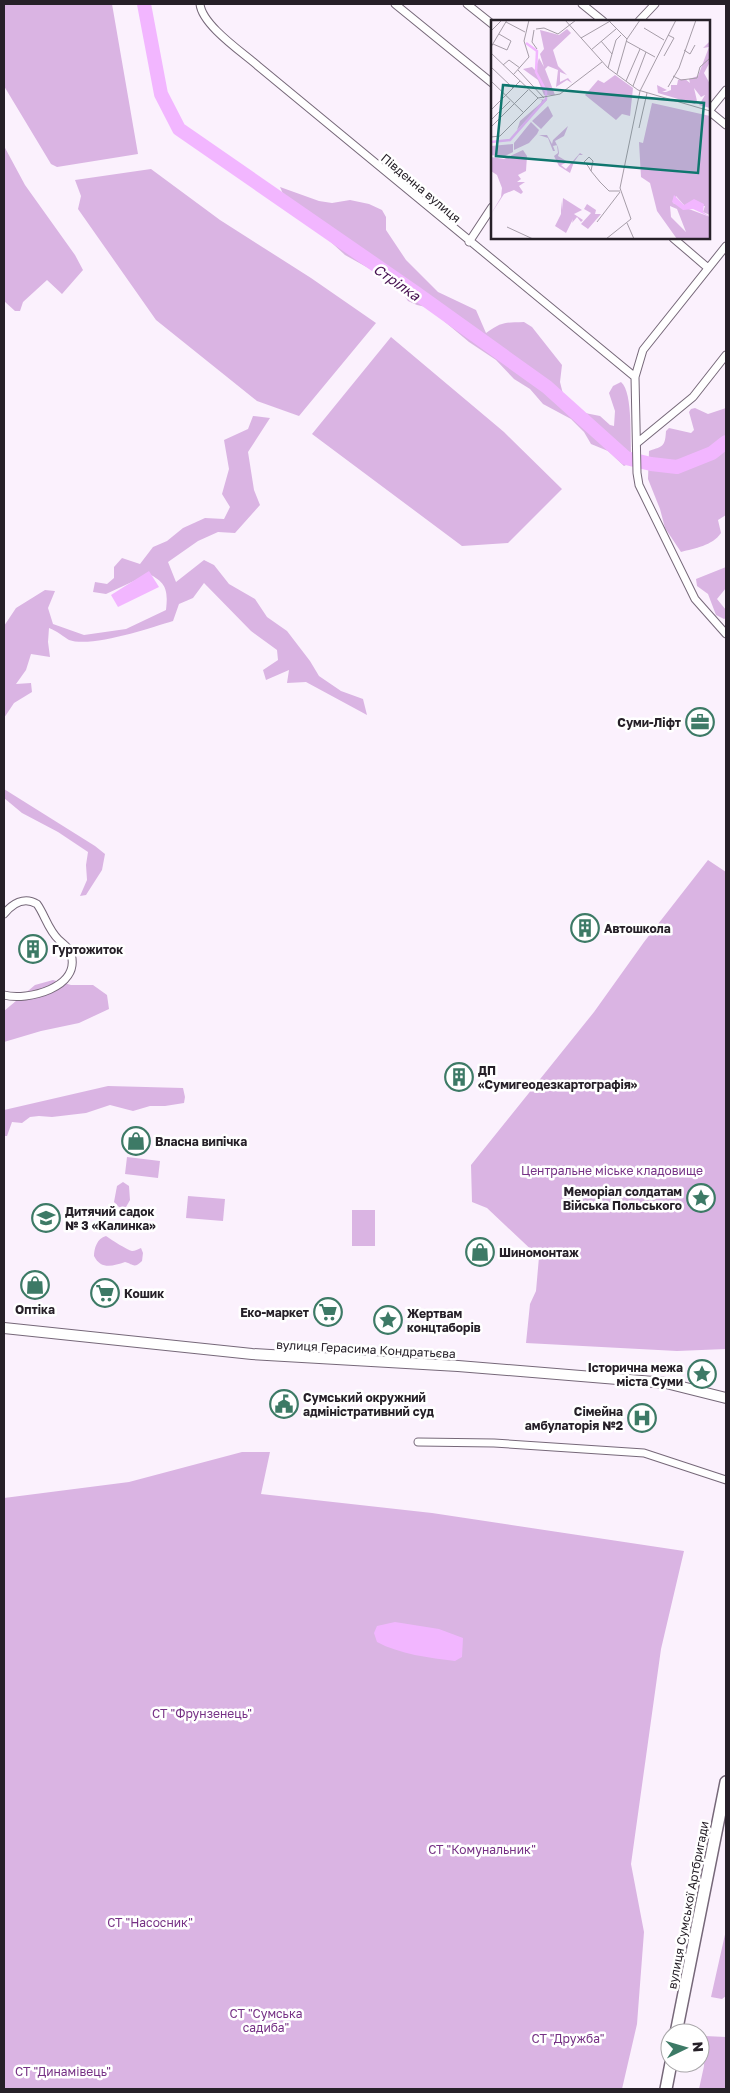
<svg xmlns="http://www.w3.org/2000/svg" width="730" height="2093" font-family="'Golos Text',sans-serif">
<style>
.green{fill:#dab4e3}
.water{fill:#f2b6ff}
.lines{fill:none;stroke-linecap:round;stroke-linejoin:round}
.river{stroke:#f2b6ff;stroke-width:14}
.minor-casing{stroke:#766879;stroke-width:9}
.secondary-casing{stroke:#766879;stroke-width:12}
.primary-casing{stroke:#766879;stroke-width:14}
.minor{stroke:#fff;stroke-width:7}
.secondary{stroke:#fff;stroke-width:10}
.primary{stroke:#fff;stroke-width:11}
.labels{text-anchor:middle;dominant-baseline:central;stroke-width:5;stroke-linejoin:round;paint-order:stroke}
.street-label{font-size:12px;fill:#262028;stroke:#fff}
.poi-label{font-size:12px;font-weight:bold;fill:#262028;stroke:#fff;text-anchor:start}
.park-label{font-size:12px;fill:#763185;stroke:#fff}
.water-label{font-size:14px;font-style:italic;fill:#440f4f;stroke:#fff}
.inset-river{fill:none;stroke:#f2b6ff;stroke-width:2.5}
.inset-road{fill:none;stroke:#a69da8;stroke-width:1}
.view{fill:#0f766e;fill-opacity:0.15;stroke:#0f766e;stroke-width:2.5}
.inset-edge{fill:none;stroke:#262028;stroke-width:2.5}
</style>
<rect width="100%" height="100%" fill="#fbf1fd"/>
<path class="green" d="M4,4h108l26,150 -81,13 -6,-3 -47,-78z
M4,146l21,39 50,70 8,15 -21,24 -15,-14 -24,22 -3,9h-5l-11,-10z
M151,169l69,51 91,58 65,45 -77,93 -42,-15 -101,-81 -78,-111 3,-13 -6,-16z
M280,187l39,14 13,2 18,-3 19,4 13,6 4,7v13l20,30 32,32 38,18 10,23c17,-12 19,-10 38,-11l8,5 30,38 -2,17 3,12 7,9 10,9 20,4 10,9 4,1 1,-15 -6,-18 4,-7 8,-4c13,11 8,62 11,80l-8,4 -16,-15 -17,-7 -7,-12 -13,-13 -28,-15 -13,-15 -16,-10 -18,-19 -27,-18 -24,-20 -10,-13 -18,-4 -9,-4 -7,-10 -22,-17 -34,-19 -36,-33 -7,-11 -18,-15z
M391,337l113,95 58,57 -54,54 -46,3 -150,-112z
M695,408l13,6 18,-6v107l-8,5 3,13c-9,13 -26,15 -40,19l-16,-24 -5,-19 -12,-30 1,-28c15,-5 16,-5 17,-20l3,-3 22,5 3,-3 -5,-18 2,-3z
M253,416l17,2 -22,34 6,38 6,15 -25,28 -17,-1 -20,9 -30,21 8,20 28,-22 10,5 15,19 26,15 12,18 20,14 23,30 9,15 22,15 22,8 4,16 -61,-33 -19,1 2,-13 -23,10 -3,-10 15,-10 -1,-10 -26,-19 -47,-48 -11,15 -14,6 -6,17c-23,7 -82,27 -104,19 -5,-3 -12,-9 -20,-12l-1,14 2,15 -19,-3 -5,16 -10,14 15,-1 1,9 -18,11 -10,15v-92l12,-18 29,-18 10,1 -7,17 5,16 31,11 42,-6 40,-19c2,-19 1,-27 -17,-36l-43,20 -13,-2 2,-10 12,2 7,-6v-11l8,-9 18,6 13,-17 14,-6 16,-13 22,-10 19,1 6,-12 -8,-13 7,-25 -5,-29 24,-11z
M726,567v21l-9,11 9,11v8l-2,1 -8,-4 -8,-21 -11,-8 -1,-7z
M4,789l91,57 10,8 -3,16 -16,25 -6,1 7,-16 -1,-15 2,-13 -30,-20 -36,-19 -18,-15z
M708,860l18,12v477l-49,2 -151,-8 4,-39 6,-13 3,-34 -52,-49 -15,-6 -1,-37 123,-153 50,-70z
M53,980l18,5h22l14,10 2,14 -30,14 -38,8 -37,11v-31l31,-26z
M108,1086l75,2 2,9 -1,6 -19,3h-15l-17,5 -23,-6 -24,8 -34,4 -13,-1 -9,1 -8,6 -10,-1 -5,14h-3v-26z
M127,1157l33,4 -2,17 -33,-4z
M123,1182l6,4 1,14 -4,7 -6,1 -6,-6 3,-16z
M188,1196l37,3 -2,22 -37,-3z
M352,1210h23v36h-23z
M106,1236c6,4 21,14 26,15 3,0 6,-2 9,-3l2,5 -1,8c-8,8 -9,3 -17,1 -12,4 -24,8 -31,-6 0,-7 3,-18 12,-20z
M242,1452h28l-9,42 171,19 252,38 -23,98 -30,215 13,68 -7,92 -15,65h-618v-591l125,-16z
M726,1930v66l-4,3 -11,-2z
M705,2036l21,1v52h-27l5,-23z"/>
<path class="water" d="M149,571l10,16 -41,20 -7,-12z
M395,1622l44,7 24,9 -1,19 -7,4c-25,-3 -56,-7 -78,-19l-3,-9 3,-7z"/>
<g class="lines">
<path class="river" d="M144,4l17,90 18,35 237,164 131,94 79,71 25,6 26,3 35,-14 14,-11"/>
<defs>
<path id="minor" d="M200,4c2,21 42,48 58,62l377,311
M395,4l97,79
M467,4l25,20
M582,4l21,17
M639,21l16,-17
M709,111l17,-21
M709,111l17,14
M673,238l35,30
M469,242l23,-35
M726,246l-83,104 -8,27 2,96 2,12 56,114 31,35
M637,443l56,-46 33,-42
M4,914c8,-10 20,-18 33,-10 8,11 11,26 22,36 5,5 10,7 12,14 10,34 -44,47 -67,41
M418,1442l76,1 150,10 82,27"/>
<path id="secondary" d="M4,1328l248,26 206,12 208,17 60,15"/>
<path id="primary" d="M676,2033l50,-251
M666,2089l5,-26"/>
</defs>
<use href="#minor" class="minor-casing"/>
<use href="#secondary" class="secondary-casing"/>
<use href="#primary" class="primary-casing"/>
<use href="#minor" class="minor"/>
<use href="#secondary" class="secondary"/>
<use href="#primary" class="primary"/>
</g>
<defs>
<symbol id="office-ring" viewBox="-11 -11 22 22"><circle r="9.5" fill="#fff" stroke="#3d7a66" stroke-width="1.5"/><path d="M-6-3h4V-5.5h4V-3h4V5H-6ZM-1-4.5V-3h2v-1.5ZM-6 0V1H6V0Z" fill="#3d7a66"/></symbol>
<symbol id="building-ring" viewBox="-11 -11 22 22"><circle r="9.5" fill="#fff" stroke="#3d7a66" stroke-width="1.5"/><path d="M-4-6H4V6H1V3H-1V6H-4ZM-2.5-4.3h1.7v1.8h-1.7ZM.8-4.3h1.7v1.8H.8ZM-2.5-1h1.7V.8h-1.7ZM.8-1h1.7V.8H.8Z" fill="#3d7a66"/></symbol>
<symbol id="shop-ring" viewBox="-11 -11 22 22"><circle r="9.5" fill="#fff" stroke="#3d7a66" stroke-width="1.5"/><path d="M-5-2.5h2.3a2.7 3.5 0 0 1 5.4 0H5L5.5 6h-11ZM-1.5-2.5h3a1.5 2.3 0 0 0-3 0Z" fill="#3d7a66"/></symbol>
<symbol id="sight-ring" viewBox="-11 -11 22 22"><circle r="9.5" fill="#fff" stroke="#3d7a66" stroke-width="1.5"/><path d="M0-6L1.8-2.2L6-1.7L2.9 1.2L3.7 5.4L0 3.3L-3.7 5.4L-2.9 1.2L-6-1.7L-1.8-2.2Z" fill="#3d7a66"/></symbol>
<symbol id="school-ring" viewBox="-11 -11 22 22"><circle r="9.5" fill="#fff" stroke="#3d7a66" stroke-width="1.5"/><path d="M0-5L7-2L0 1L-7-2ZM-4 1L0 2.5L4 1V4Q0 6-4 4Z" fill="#3d7a66"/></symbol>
<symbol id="supermarket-ring" viewBox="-11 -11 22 22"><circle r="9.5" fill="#fff" stroke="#3d7a66" stroke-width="1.5"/><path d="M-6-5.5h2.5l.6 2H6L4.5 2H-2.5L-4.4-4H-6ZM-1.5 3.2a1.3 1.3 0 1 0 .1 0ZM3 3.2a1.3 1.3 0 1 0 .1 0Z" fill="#3d7a66"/></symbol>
<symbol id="civic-ring" viewBox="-11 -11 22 22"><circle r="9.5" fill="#fff" stroke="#3d7a66" stroke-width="1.5"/><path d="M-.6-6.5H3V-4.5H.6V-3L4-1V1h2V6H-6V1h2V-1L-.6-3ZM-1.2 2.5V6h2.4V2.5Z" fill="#3d7a66"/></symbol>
<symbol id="hospital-ring" viewBox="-11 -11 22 22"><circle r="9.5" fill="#fff" stroke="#3d7a66" stroke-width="1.5"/><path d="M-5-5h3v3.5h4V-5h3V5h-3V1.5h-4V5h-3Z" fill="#3d7a66"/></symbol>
</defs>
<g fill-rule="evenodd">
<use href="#office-ring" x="684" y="706" width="32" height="32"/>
<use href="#building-ring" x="569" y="912" width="32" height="32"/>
<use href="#building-ring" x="17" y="933" width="32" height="32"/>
<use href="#building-ring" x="443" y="1061" width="32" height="32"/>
<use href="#shop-ring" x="120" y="1125" width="32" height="32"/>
<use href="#sight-ring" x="685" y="1182" width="32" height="32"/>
<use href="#school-ring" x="30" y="1202" width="32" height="32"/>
<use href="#shop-ring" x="464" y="1236" width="32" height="32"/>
<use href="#shop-ring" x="19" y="1269" width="32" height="32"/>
<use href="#supermarket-ring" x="89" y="1277" width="32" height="32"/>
<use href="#supermarket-ring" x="312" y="1296" width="32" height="32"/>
<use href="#sight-ring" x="372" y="1304" width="32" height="32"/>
<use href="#sight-ring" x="686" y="1358" width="32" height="32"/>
<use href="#civic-ring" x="268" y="1388" width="32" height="32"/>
<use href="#hospital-ring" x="626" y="1402" width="32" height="32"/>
</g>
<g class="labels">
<g class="street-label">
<text transform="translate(421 188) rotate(40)">Південна вулиця</text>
<text transform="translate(366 1349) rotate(3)">вулиця Герасима Кондратьєва</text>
<text transform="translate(688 1905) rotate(-79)">вулиця Сумської Артбригади</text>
</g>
<g class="poi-label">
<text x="681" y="722" text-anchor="end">Суми-Ліфт</text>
<text x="604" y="928">Автошкола</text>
<text x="52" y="949">Гуртожиток</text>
<text x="478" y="1070">ДП<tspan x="478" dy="14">«Сумигеодезкартографія»</tspan></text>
<text x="155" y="1141">Власна випічка</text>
<text x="682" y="1191" text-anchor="end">Меморіал солдатам<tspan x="682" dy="14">Війська Польського</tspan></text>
<text x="65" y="1211">Дитячий садок<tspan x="65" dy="14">№ 3 «Калинка»</tspan></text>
<text x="499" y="1252">Шиномонтаж</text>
<text x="124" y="1293">Кошик</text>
<text x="35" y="1309" text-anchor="middle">Оптіка</text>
<text x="309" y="1312" text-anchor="end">Еко-маркет</text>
<text x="407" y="1313">Жертвам<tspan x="407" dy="14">концтаборів</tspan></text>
<text x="683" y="1367" text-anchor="end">Історична межа<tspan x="683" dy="14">міста Суми</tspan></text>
<text x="303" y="1397">Сумський окружний<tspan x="303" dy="14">адміністративний суд</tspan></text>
<text x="623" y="1411" text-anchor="end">Сімейна<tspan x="623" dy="14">амбулаторія №2</tspan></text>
</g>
<g class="park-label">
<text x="612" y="1170">Центральне міське кладовище</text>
<text x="202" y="1713">СТ "Фрунзенець"</text>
<text x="482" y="1849">СТ "Комунальник"</text>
<text x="150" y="1922">СТ "Насосник"</text>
<text x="266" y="2013">СТ "Сумська<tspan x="266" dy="14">садиба"</tspan></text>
<text x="568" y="2038">СТ "Дружба"</text>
<text x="63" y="2071">СТ "Динамівець"</text>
</g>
<g class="water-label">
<text transform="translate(397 282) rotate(35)">Стрілка</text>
</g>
</g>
<g transform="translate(491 20)">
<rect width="219" height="219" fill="#fbf1fd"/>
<path d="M76,9l4,4 -18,17 5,16 9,9 -7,-3v10l8,-4 4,5 -5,-3 -11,7 2,-17 -10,-4 -3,3 10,26h-11l-6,-15 -15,-11 9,-2 3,3 4,-12 5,9 -4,-13 4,-5 -4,-19 19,5zM219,21v21l-6,11 6,11v24l-11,-3 6,-10 -4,2 -7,-9 3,13 -2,3 -37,-11 -1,-8 10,5 -5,2h4l5,-2v-5h6l1,-5 7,-1 5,4 -1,-4 9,-3 11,-29 -6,1zM124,55l18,13 -3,28 -8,-2 -6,6 -31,-25 13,-15 6,3zM47,79l9,1 -30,30 3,-9 21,-18 1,-3zM161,83l58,13v99l-7,-3 2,-6 -21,-1 -8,-9 -3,7 37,14v22h-33l-20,-28 -7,-28 -9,-6 -2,-35 4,1zM179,186l7,3 9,23 -15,-15zM57,86l5,10 -12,13 -9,-8zM40,102l8,8 -2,4 -8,9 -15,7v-7zM77,106l-4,10 -9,5 3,6 1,6 -1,3 10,6 -7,3 5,4 14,-16 3,2h-4l-5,7 -4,11 -11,-7 -5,-10 4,-3 -1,-8 -4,1 2,5h-2l-5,-13 -9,-3h8l5,9 1,-4zM22,124v8l-10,5 -12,-2v-9zM32,130l4,6 -1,15 -8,4 3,4 -4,3h8l-6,4 4,6 -2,2 -7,-4 -10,4 -13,20 10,-17 1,-9 -5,-13 -6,-4v-14l13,2zM72,178l19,12 -8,4 9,6 -2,2 -4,-5 -5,6 1,-4 -7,14 -11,-7 6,-12v-13l1,9zM96,184l9,6 -1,4h6l-13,15 -7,-5 10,-11 -7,-4z" fill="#dab4e3" fill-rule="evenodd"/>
<path d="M183,175l10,10 10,-6 10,5 -1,8 7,5 -17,-8 -10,1 -11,-8z" fill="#f2b6ff"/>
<path class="inset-river" d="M0,122l19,-2 36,-41v-8l-10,-19 1,-21 -11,-8"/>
<path class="inset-road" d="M74,0l43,48 30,22 72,21M15,2l19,10M119,2l17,17M153,8l20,12M45,9l8,-1 14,6 18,-14M43,10l-2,12 5,7M0,11l11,-11M90,18l31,-18M110,21l11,13M135,21l29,16M2,24l14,6 4,-9 -12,-7M0,27l16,-27M100,30l25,-21M193,30l6,4 5,-9M0,33l47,45 22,-4 42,-32M173,36l10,-18 -6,-3M12,45l6,-5 11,8M0,47l22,21M117,48l8,-28 5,-5M27,50l26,28M126,54l10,-35 13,-19M22,55l16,-18 -5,-16 5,-21M182,56l8,4 16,-2 3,-11 10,-9M0,61l33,32M135,61l14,-32M142,66l13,-34M177,67l11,-19 17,-48M149,71l36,-71M0,90l29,-29M0,100l19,-19M0,107l37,-37M148,108l8,-35M0,117l9,-1 38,-38M100,151l2,-10 -4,-4 -5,5 4,4 3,5 9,11 9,9h11M106,202l23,-30M136,203l7,16M16,207l26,12M115,219l25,-20 -11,-31 20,-97"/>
<path class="view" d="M12,65l201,18 -6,70 -202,-17z"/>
<rect width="219" height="219" class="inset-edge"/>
</g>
<rect width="730" height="2093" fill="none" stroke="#262028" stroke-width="10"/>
<g transform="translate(685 2048) rotate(85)"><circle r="24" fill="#ffffff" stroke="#a8a6a9"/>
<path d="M0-4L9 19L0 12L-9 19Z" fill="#3d7a66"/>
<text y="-8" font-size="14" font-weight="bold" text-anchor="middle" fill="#262028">N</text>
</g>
</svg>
